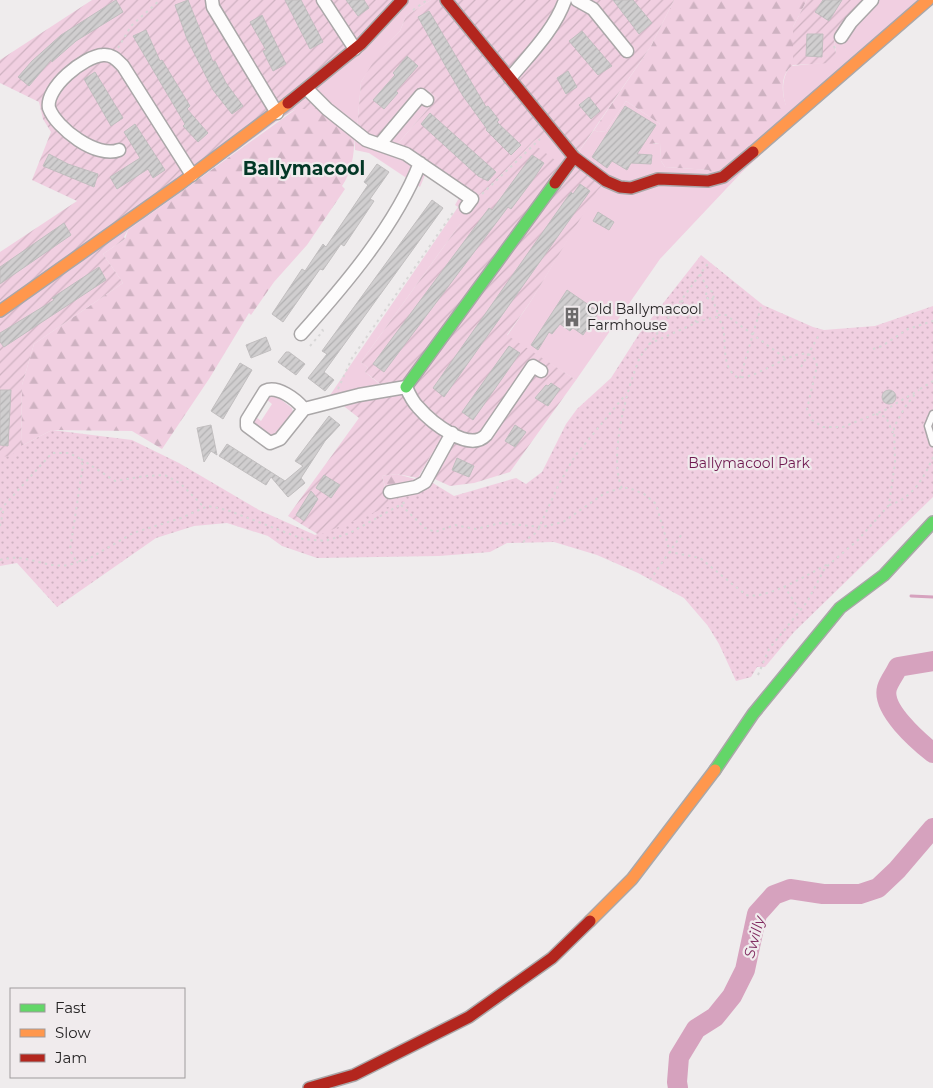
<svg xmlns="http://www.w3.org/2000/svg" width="933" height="1088" font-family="Montserrat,sans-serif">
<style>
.grass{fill:#f1cfe1}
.forest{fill:url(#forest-firs)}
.park{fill:url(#park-dots)}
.garden{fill:url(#garden-furrows)}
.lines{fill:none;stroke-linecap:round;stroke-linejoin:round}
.stream{stroke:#d6a2be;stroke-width:3}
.river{stroke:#d6a2be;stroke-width:20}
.building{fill:url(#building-hatch);stroke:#c1bebf}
.lane-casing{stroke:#aaa7a8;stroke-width:9}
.street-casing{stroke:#aaa7a8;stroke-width:15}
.fast-casing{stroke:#aaa7a8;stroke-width:14}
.slow-casing{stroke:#aaa7a8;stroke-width:14}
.jam-casing{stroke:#aaa7a8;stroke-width:14}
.path{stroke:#d8d7d7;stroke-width:2;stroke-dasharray:2.5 4;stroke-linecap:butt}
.lane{stroke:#fdfcfc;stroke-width:6}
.street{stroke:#fdfcfc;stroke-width:12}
.fast{stroke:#63d668;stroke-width:11}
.slow{stroke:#ff974d;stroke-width:11}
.jam{stroke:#b3261e;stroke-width:11}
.labels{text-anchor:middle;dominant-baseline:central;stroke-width:4.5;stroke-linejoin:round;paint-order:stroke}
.poi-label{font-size:14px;fill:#262425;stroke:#f0ebed;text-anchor:start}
.park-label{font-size:14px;fill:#6f1a50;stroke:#f0ebed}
.water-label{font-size:15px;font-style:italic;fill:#822d61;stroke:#f0ebed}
.district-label{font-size:19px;font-weight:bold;fill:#023726;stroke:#f0ebed}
</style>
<defs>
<pattern id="forest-firs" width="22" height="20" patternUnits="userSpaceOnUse" patternTransform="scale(1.25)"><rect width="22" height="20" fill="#f1cfe1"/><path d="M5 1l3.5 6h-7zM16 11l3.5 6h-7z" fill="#ceb2c1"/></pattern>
<pattern id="park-dots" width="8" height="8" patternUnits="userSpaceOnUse" patternTransform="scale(1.25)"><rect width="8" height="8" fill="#f1cfe1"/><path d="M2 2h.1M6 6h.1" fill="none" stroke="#ceb2c1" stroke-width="1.8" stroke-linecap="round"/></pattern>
<pattern id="garden-furrows" width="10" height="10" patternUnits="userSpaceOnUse" patternTransform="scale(1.25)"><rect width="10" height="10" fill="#f1cfe1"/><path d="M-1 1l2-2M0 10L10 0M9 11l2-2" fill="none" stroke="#ceb2c1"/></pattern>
<pattern id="building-hatch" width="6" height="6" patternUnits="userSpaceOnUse" patternTransform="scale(1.25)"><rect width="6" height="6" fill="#d0cecf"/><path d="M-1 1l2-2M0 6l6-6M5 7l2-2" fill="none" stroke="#b2b1b2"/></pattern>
</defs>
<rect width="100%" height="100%" fill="#efeced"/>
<path class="grass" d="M402,0h29l-25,16 -6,15 -30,30 3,3 -12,18 -4,47 24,15 45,-55 11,9 -43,50 79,52 15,-12 46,-47 17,-13 24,29 19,-27 4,2 8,-1 20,-30 34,23 -7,20 7,-1 1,18 4,6 45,3 76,-64c-4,-12 -5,-29 5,-40l40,-4 5,-10 -2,-15 38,-37h56l-186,172 -82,87 -84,121 -69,-44 24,-35 67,-113 -138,36 -99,138 7,6 -3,4 23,19 -64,13 134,-197 -3,-2 4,-7 -34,-23 -5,12 -51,-34 -14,-3 -1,-19 -47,-42z
M275,395l17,13 1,4 -17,23 -4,2 -19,-12 2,-9 6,5 11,-17 -6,-5z"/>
<path class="forest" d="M674,0h133l-14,27v38c-15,10 -11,34 -4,47l-60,52 -18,9 -2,-3 -44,-3 -4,-6 -1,-18 -13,1 13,-20 -34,-23 -20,30 -8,1 -4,-2 57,-84z
M296,109h31l27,22c1,19 -1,39 -12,55l3,3 -38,56 -33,37 -23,33 -2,-2 -40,66 -47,70 -30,-18 -80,-1 -29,15 -2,3 1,-63 12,-41 89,-61 -20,-29 22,-15 3,-9z
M441,435l4,2 -25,45 -34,8 -4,-14 15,-2 18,5 6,-4z"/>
<path class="park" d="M701,255l62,50 50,22 11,3 51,-4 58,-20v191l-139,135 -29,35h-8l-6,10 -15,4 -17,-37 -11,-18 -24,-28 -46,-25 -41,-18 -43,-13 -47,1 -17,9 -51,4 -122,2 -35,-12 -14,-10 -41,-13 -33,3 -38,12 -99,69 -40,-44 -17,3v-114l23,-7 29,-15 80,10 47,23 80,47 56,25 73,-29 -2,-10 42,-16 26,16 62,-18 10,6 16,-12 24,-48 11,-15 34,-31 28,-44z"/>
<path class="garden" d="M92,0h310l-95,88 20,21h-31l-12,7 -156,114 -4,7 1,2 -22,15 20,29 -89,61 -12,41 -1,63 -11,8 -10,1v-205l77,-51 -45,-21 19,-48 -8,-13 -4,-17 -39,-19v-23z
M431,0h243l-23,46 -76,111 31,24 -9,10 -66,110 -24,34 69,45 -66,92 -36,11 -24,3 -22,-10 17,-39 -3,-2 -24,43 -21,-4 -15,2 8,30 -71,29 -31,-19 71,-98 -14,-11 -4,-7 47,-10 -23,-18 3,-4 -7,-6 99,-138 75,-79 24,18 15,-6 -23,-28 -17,12 -46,47 -15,12 -79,-52 43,-50 -11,-9 -46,55 -23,-15 4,-47 11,-18 -3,-3 31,-30 6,-15z
M807,0h65l-31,39 -7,-1 2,16 -5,9 -38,2v-38z"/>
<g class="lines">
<path class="stream" d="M911,596l22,1"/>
<path class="river" d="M933,661l-35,6c-3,7 -9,14 -11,21 -6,21 31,53 46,65
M678,1088l-1,-6 2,-25 17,-28 19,-12 17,-21 13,-26 12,-56 17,-19 16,-6 33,5h37l18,-6 19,-18 36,-42"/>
</g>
<path class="building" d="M116,0l7,12 -47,29 -24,21 -1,-2 -22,26 -11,-9 14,-16 29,-26z
M188,0l25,62 2,-1 11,22 17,23 -11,8 -19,-24 -26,-51 -12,-34z
M285,0h16l22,42 -13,7z
M346,0h18l5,8 -11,8z
M613,0h20l19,23 -13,11z
M823,0h19l-13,21 -14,-9z
M429,11l57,96 2,-1 11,14 -2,2 24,23 -10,10 -25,-25 1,-1 -24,-33 -17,-29 -28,-50z
M262,15l24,49 -13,7 -10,-20 3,-1 -16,-28z
M146,30l14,31 2,-1 28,46 -3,3 21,24 -10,9 -15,-16 2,-2 -52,-88z
M582,31l30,35 -14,9 -29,-34z
M807,34h16l-1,23 -16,-1z
M407,56l11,10 -22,25 2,2 -14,16 -11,-9 22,-25 -2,-2z
M568,71l9,16 -11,7 -9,-16z
M95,72l28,46 -12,8 -27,-47z
M589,97l11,14 -9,8 -12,-14z
M625,106l31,19 -19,29 15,1 -1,9 -20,-1 -4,7 -15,-9 -5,7 -15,-11z
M430,113l66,59 -8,9 -10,-5 -57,-52z
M135,124l30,46 -12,8 -5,-9 -31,20 -7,-12 30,-19 -16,-26z
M49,154l19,10 30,10 -4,13 -51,-21z
M532,155l12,8 -12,18 -21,28 -3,-2 -124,165 -11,-8 116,-156 3,2z
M377,164l12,8 -19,27 4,2 -30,45 -3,-2 -18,26 -3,-1 -37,53 -11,-8 30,-45 3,2 18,-27 3,3 42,-62 -4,-3z
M580,184l10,7 -146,206 -11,-9 138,-196 2,2z
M432,200l11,8 -119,164 10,8 -9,11 -17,-13 19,-24 -5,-3z
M598,212l16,10 -5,8 -16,-9z
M64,223l7,12 -71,49v-17z
M99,267l7,13 -102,67 -4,-5v-9l54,-33 -2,-2z
M567,290l32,22 -16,23 -10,-7 -3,3 -10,-7 -8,10 -3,-2 -11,18 -7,-5z
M266,337l5,13 -20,8 -5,-13z
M509,346l11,7 -47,67 -11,-8z
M286,352h3l16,12 -9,11 -18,-13z
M240,363l12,7 -29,49 -12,-8z
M551,383l9,6 -12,17 -13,-8 11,-13 2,1z
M882 397a7 7 0 1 1 14 0a7 7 0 1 1-14 0Z
M0,390h11l-3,56 -8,-1z
M329,416l11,9 -15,16 -24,37 4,5 -17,14 -17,-20 -5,8 -47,-29 8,-12 58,37 18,-15 -8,-5z
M211,425l6,30 -6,-4 -7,11 -7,-34z
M515,425l11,7 -11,15 -10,-6z
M457,458l17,8 -5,11 -17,-7z
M324,475l16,10 -9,13 -15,-10z
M311,491l7,8 -14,22 -8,-6z"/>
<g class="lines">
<defs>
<path id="lane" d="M933,414l-5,12 5,17"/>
<path id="street" d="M212,0l1,7 64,106
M323,0l32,49
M577,0l16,9 34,42
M841,37l10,-15 21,-22
M510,78c20,-24 45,-49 55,-78
M307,89l20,20 39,31 40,14 66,45 -6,8
M380,144l41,-49 6,5
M119,150c-22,9 -63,-22 -70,-42 -4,-20 35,-52 54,-53 9,-1 14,5 20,11l69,109
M301,334c44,-49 95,-109 119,-171
M304,409c-8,-10 -27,-24 -39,-18l-18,29v6l23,17 10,-4 24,-30 55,-14 47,-8c3,7 7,15 12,20 13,15 51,46 68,28l47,-69 8,5
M390,492l26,-5 9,-5 27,-49"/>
<path id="fast" d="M406,387l149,-204
M715,770l38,-56 87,-106 44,-33 49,-53"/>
<path id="slow" d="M753,152l175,-152
M0,311l180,-127 108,-81
M590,921l42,-42 83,-109"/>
<path id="jam" d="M446,0l128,157 -19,26
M288,103l73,-59 41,-44
M574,157l32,24 14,6 11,1 27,-9 50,2 15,-4 30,-25
M309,1088l45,-13 115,-58 83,-59 38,-37"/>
</defs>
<use href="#lane" class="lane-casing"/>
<use href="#street" class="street-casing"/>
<use href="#fast" class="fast-casing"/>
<use href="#slow" class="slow-casing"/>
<use href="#jam" class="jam-casing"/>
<path class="path" d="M413,10l14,-10
M834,46l2,6
M118,48l13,-22 29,-26
M482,194l58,-55
M700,274l9,17
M706 295a4 4 0 1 1 8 0a4 4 0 1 1-8 0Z
M712,298l7,18
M682,300l3,14 12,8
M718,315h8l59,43
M649,344l51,-23 16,-4c16,10 0,47 21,60 23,5 73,-46 80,-11l-10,43 5,11 11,7h20l42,-17 34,-20
M310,346l13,-15 -1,-2
M873,349l9,-3 26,-17 25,-8
M801,367l19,-34
M740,378l21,-71
M338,389l14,-31 102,-147
M920,389l13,-8
M876,414l10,3 7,16
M81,459l34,22 30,-5 20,-1 16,9 23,23
M622,488c-14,-31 5,-100 18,-131l69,-95
M401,505l24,23 10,4 20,-7 21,4 24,-6 42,4 21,-5 42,-29 17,-5h7l15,6 12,10 14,48 30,6 46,37c22,5 64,-22 84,-32
M889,505c24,-7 35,-27 44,-48
M0,510l52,-57h17l10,5 4,7 -13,85 6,11h9l48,-28 48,-15 27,-12 19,4 76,29 22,2 25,-8 57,-32
M0,526l4,-19
M523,542l14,-10 22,-48 16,-28 51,-62
M0,560c29,-9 49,14 78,2
M650,580l32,-46
M784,586l15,23
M758,675l11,-26 38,-47 18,-34 33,-28 31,-35 6,-42 -1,-36 11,-20 11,-14"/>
<use href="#lane" class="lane"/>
<use href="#street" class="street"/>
<use href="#fast" class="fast"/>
<use href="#slow" class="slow"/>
<use href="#jam" class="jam"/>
</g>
<defs>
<symbol id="building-bare" viewBox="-9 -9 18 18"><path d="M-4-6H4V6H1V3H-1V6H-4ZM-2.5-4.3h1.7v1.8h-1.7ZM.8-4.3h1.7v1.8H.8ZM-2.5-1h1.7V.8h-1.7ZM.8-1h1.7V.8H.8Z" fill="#6c6a6b" stroke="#f0ebed" stroke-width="2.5" paint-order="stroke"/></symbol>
</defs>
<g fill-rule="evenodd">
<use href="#building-bare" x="558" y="303" width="28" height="28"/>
</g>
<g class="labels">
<g class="poi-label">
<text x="587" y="309">Old Ballymacool<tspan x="587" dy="16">Farmhouse</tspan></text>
</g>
<g class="park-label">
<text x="749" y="463">Ballymacool Park</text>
</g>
<g class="water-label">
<text transform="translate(754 937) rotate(-75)">Swilly</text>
</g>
<g class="district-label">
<text x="304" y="168">Ballymacool</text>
</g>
</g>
<rect x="10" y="988" width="175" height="90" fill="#f0ebed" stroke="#9f9b9d"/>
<rect x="20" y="1004" width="25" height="8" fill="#63d668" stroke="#9f9b9d"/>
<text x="55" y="1013" font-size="15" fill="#262425">Fast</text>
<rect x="20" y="1029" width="25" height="8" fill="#ff974d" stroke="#9f9b9d"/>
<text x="55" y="1038" font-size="15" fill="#262425">Slow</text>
<rect x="20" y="1054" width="25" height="8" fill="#b3261e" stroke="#9f9b9d"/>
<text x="55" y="1063" font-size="15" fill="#262425">Jam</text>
</svg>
